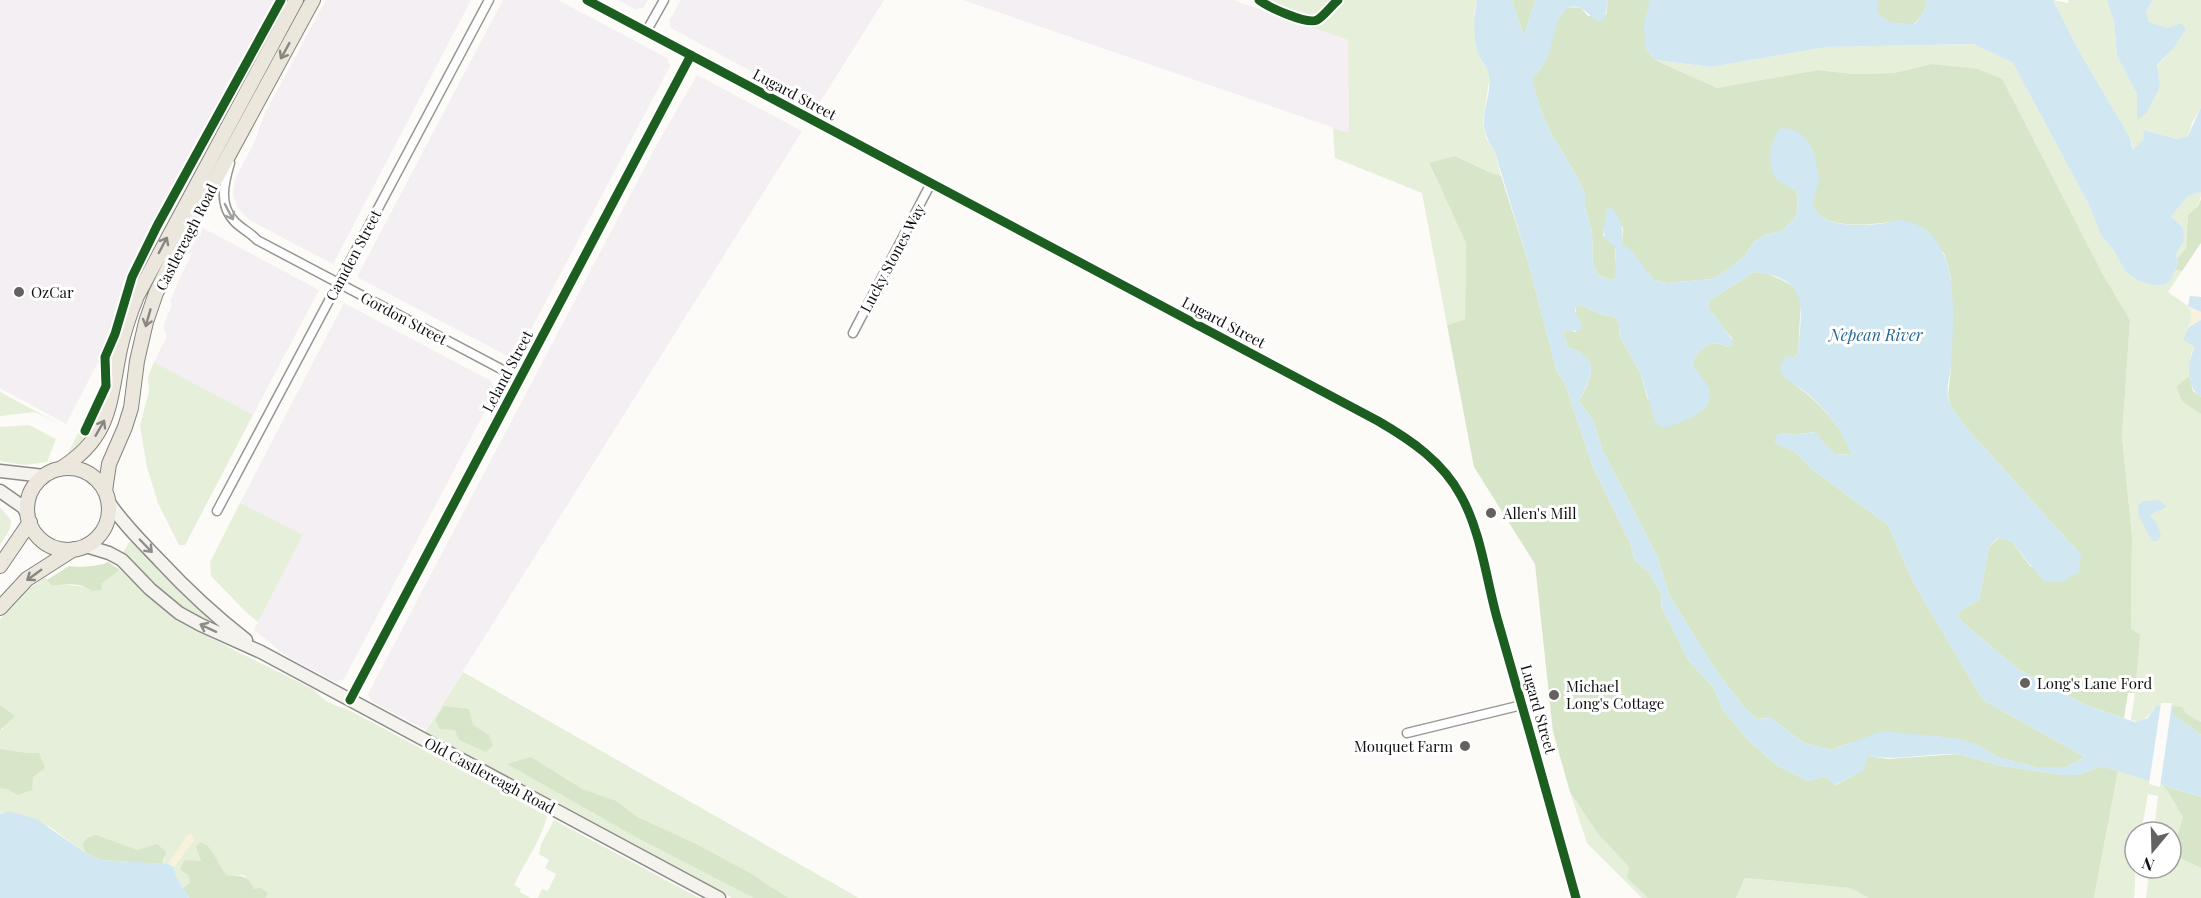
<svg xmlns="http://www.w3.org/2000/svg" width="2201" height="898" font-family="'Playfair Display',serif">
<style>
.industrial{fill:#f3eff2}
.green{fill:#e6efd9}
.forest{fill:#d7e6c8}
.sand{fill:#f8f2dc}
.water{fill:#d1e7f2;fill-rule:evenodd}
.pier{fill:#fcfbf7}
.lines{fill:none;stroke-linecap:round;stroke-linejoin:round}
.street-casing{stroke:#969694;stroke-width:11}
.secondary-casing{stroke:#8d8c8b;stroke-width:15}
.primary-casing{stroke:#848381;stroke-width:16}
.street{stroke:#fffefe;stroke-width:8}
.secondary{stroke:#f4f3ed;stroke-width:12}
.primary{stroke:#ebe7dd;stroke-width:14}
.cycleway-casing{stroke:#fff;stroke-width:13}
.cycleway{stroke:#1b5e20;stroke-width:9}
.oneway{stroke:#888681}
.oneway2{stroke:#9f9f9f}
.oneway3{stroke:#8d8d8a}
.poi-dot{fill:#636261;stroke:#fff;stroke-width:2}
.labels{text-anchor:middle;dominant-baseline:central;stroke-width:6;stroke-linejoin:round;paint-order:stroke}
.street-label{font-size:15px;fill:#101010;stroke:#fff}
.poi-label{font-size:15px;fill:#101010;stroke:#fff;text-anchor:start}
.water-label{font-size:16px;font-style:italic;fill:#276694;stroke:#fff}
</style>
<rect width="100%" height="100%" fill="#fcfbf7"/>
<path class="industrial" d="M0,0h278l-140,257 -21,55 -4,21 -47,91 -66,-36z
M326,0h145l-138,264 -84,-44 -11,-12 -5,-13 2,-16 20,-38 10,-28z
M503,0h55l109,58 3,8 -155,294 -158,-83z
M618,0h30l-4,7 -8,3z
M681,0h203l-67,107 -146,-79 -2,-7z
M963,0h270l115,40 1,93z
M697,75l105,56 -376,599 -55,-29 -3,-7 287,-546z
M203,228l116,62 -66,125 -99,-53 13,-26 -4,-8 9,-24 -2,-2 11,-27 10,-19 -3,-3z
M344,303l147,78 4,11 -151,287 -9,3 -47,-25 -34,-27 49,-95 -63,-32z"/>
<path class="green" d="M1262,0h215l-3,13 6,46 8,11 1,11 -6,40 3,17 8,11 7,27 -14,-5 -32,-15 -26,8 37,78 -1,77 -18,6 -25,-132 -87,-35 -2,-30 16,5 -1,-93 -37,-13 2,-7 -36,-12z
M2053,0l15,3 1,-3h38l7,22 3,34 20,38 1,26 22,-33 -3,-21 16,-17 -5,-21 -19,-6 -3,-10 7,-12h48v107l-9,16 -4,13 -11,3 -32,-9 -2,10 -9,11 -5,-15 -50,-85z
M1974,44l39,19 76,142 12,30 13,16 11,20 46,9 4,-10 7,1 -14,21 20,14 4,8 -6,23 -3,3 12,7 -4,7 -2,22 -13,12 25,26v308l-14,-8 -5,-7 -26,-1c-6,9 -13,18 -25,14l4,-27 -4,-64 1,-93 -10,-100 8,-116 -29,-49 -170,-207 -37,9 -41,1 -35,-4 -101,18 -62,-28 56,7 116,-20z
M2201,192c0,12 -5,16 -13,23l-2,35 -9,8 -1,-4 8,-13 -13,-24 16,-20z
M154,362l99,53 -68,130h-6l-21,-42 -11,-36 -7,-41 9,-35 -1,-14z
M108,375c-3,38 -13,58 -42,82z
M0,392l63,34 -28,-14 -35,4z
M29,425l27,14 -9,23 -22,3 -25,-4v-34z
M240,503l63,32 -45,87 -12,-10 -35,-36 -1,-14z
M0,507l11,13 -1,9 -10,16z
M131,540l81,78 -5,6 -34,-21 -52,-48z
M120,570c16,14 30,29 48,42 46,31 97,52 146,78 10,11 19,16 33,19l200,107c-5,22 -23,48 -33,69l7,4 -1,3 11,6h-265l2,-5 -14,-4 -10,-14h-18l-27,-18 3,5 -18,-2 -4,10 8,5 2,8 -7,5 -7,-12 -2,-9 20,-28 -6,-4 -20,29h-6l3,-6 -39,-11 -44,-3 4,9 -36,-26 -48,-15 -2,2v-84l3,-1v-22l-3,-2v-86l26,-28 19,-14 7,9 7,-2 28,3 4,4z
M463,672l396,226h-127l-308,-164z
M2118,771l44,14 5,5 16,27 -12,37 30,14v30h-55l3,-25 2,-5h20v-36h-17l4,-36 -10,-2 -7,38h-6c0,24 1,42 -1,66h-40z
M1570,792l28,42 31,33 -1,11 20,20h-6l-55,-55z
M554,820l145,78h-161l4,-9 6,2 8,-17 -11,-6 4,-8 -10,-6 2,-10z
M1745,878l105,10 19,10h-133z"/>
<path class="forest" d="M1512,0h23l-11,37z
M1608,0h42l-5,48 10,12 62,28 101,-18 35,4 41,-1 37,-9 47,5 24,10 99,192 29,49 -8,116 10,100 -1,93 9,6 -5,58h-7l-4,25 -36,-12 -70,-37 -57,-48 -3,-6 3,-5 18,-10 10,-53 10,-9 12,3 20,26 50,-12 -117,-130 -13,-18 -3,-12 3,-27v-88l-3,-14 -4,-13 -42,-33c-19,4 -89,14 -89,-19 0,-7 4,-16 6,-23h-43l20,13 2,10 -2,15 -14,15 -17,4 -11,7 -10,15 -21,16 -11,6 -45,4 -13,-3 -32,-36 1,-16 -16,-19 -4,26 13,12c-2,11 2,21 -1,31l-4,2 -13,-5 -5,-11 -1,-31 -7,-26v-13l-9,-19 -24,-40 -11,-24 -8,-26v-8c23,-19 15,-50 30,-66 5,-5 12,-4 18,-3l7,8 18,-1z
M1877,0h48l2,4 -5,11 -8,9c-17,0 -24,0 -37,-11z
M1455,156l32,15 14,5 26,82 30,114 7,9 29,86 37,76 5,18 14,11 13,24 -1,10 28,55 24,26 10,23 24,29 29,26 32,16 17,-5 10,9 18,-9 15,-20 20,3 70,-5 44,12 62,9h15l22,-9 17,5 -24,127h-225l-19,-10 -105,-10 -9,20h-88l-21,-20 2,-11 -31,-33 -28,-42 -17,-60 -18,-168 -61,-97 -27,-142 18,-6 1,-76 -37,-80z
M2201,199v44l-19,28 -7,-1 3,-7 -1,-5 9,-9 2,-34 10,-9z
M1754,272l14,2 14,6 12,7 7,13 -3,53 -14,24c30,20 55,43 68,78l-18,-1 -20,-22 -20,3 -11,-2 -6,2 -2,8 20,9 18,18 75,55 25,57 70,118 102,57 -19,10h-31l-38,-10 -21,-13 -41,-8 -86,7 -18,7 -27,-7 -33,-25 -14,1 -14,-13 -26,-34 -47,-75 -13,-41 -55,-107 -8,-27 -15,-21c13,-25 23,-42 -11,-54l-5,-15 5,-2 8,2v-25l5,-2 20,9 14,3 5,8 -1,10 21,37 8,28 61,-11 -17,-26c7,-15 19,-26 35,-16l6,-8c-10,-10 -15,-20 -25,-31l2,-8z
M2189,376l4,15 8,6v17l-18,-12 -7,-15z
M108,562l12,8 -19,14 1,6 -11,1c-8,-9 -29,-7 -39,-5l-5,-6 22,-14c9,2 32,0 39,-4z
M0,705l15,11 -15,14z
M444,706l25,3 4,16 16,10 4,10 -7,7 -27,-12 -4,-10 -15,-1 -5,-9z
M2173,706l9,1 5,7 14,8v13l-28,-20z
M0,749l26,4h13l6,15 -12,9 -1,13 -14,5 -11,-6 -7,-1z
M531,757l51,32 34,12 21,16 59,27 54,29 38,25h-34l-118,-61 -129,-73z
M2162,785l39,12v71l-30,-14 12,-37 -16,-27z
M96,835l41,15 20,-6 9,8 -4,12 -62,-4 -14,-7 -4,-8 5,-7z
M201,842l7,4 18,29c14,1 22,-1 28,14l6,-1 8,5 -2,5h-77l-6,-10 7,-5 -2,-8 -8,-5 4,-10 17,1 -5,-14z"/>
<path class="sand" d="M2188,306l13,6v8l-12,7 3,-13z
M191,834l4,5 -21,28 -6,-3 20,-29z"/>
<path class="water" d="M1477,0h35l12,36 11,-36h73l-4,21c-13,1 -14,-9 -24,-13 -13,-6 -20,7 -23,17 -6,19 -8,39 -24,52v8l8,26 11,24 24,40 9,19v13l7,26 1,31 5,11 13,5 4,-2 1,-31c-18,-9 -12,-21 -9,-38l5,-1c10,12 11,21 10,36l9,6 23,30 13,3 45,-4 11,-6 21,-16 10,-15 11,-7 17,-4 14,-15 2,-15 -2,-10c-6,-4 -16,-8 -20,-13 -10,-13 -6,-41 5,-50 25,1 32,17 36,39 1,4 2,9 2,13 -2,11 -9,20 -3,31 9,17 52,15 69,12 5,0 12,-4 17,-3 9,1 23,8 29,14 29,32 22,91 20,132 -1,10 -5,22 -3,31 3,11 10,19 16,28l117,130 -2,17 -15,9 -20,1 -33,-41 -13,-3 -9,9 -10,53 -18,10 -3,5 3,6 57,48 70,37 47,16 13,-4 8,-12h17v9l28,20v62l-100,-31 -22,9h-15l-62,-9 -44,-12c-30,-1 -59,7 -90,2l-5,15 -29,14 -9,-9 -17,5 -32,-16 -29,-26 -24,-29 -10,-23 -24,-26 -28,-55 1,-10 -13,-24 -14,-11 -5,-18 -37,-76 -29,-86 -7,-9 -30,-114 -33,-109c-23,-30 1,-48 -6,-77 -1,-6 -7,-10 -9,-16 -6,-18 -6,-38 -2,-56zM1754,272c58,6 47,37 44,81l-2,4 -9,-1c-6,6 -10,13 -3,21 4,5 14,9 19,13 22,17 39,39 49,65l-18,-1 -19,-22 -21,3 -11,-2 -7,2 -1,8 20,9 18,18 75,55 25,57 70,118 102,57 -19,10h-31l-38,-10 -21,-13 -21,-6 -73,-7 -51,19 -27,-7 -33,-25 -14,1 -14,-13 -26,-34 -47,-75 -13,-41 -55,-107 -8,-27 -15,-21c13,-26 23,-42 -11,-54l-5,-15 19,-2v-6l-7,-13 1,-4 5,-2 20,9 14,3 5,8 -1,10 21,37 16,52 9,4c15,-6 54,-16 43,-41 -4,-8 -11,-16 -16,-24 7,-15 19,-26 35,-16l5,-1 1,-6c-10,-11 -15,-21 -25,-32l2,-8z
M1650,0h227v13c12,10 22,11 38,11l7,-9 5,-11 -2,-4h128l26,51 50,85 4,14 10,-10 1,-10 33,9 11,-3 13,-29v85l-14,5 -16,20 12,11 1,13 -8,13 2,9 -7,17 -8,5h-10l-14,-4 -14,-10 -11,-20 -13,-16 -12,-30 -76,-142 -39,-19 -147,3 -116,20 -56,-7 -10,-12 -1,-25z
M2107,0h46l-7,12 3,10 19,6 13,-5 5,6 -13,20 -16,16 3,22 -13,25 -10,9v-27l-20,-38 -3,-34z
M2190,296l11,1v15l-13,-6z
M2201,320v77c-16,-11 -14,-35 -6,-50l-12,-7 6,-13z
M2159,500l8,7 -17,8 7,9 4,10 -3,7h-6l-13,-24 -1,-11 5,-5z
M9,811l27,8 50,34 14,7 68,4 6,3 2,9 13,22h-189v-84z"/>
<path class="pier" d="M2161,703h11l-12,84 -11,-3z"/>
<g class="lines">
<defs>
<path id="street" d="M587,0l791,421c33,19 65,41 83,75 20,36 25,82 36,122 27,93 53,187 79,280
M646,32l18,-32
M230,163c-6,20 -12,42 5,59 7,7 16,11 22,18l263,139
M853,333l78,-150
M217,511l272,-511
M350,700l341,-645
M1407,733l115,-28"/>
<path id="secondary" d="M0,471l44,5
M0,491l23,16 5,8
M108,501c15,23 34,41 52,60 27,29 55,55 86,79
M86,546l23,7 13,7 28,29 29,24 22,12 60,27 458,246"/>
<path id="primary" d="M27 509a41 41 0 1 1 82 0a41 41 0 1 1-82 0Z
M60,469c52,-32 49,-67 60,-120 4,-18 10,-36 17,-53l159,-296
M105,491l4,-27 16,-37 6,-19 6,-47 9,-39 10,-29 19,-39 138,-254
M0,566l30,-44
M0,608l27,-29 47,-30"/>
</defs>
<use href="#street" class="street-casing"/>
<use href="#secondary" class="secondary-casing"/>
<use href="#primary" class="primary-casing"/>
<use href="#street" class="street"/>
<use href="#secondary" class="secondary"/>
<use href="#primary" class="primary"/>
<defs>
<path id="cycleway" d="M587,0l791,421c33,19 65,41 83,75 20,36 25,82 36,122 27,93 53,187 79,280
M1259,0c9,7 48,25 58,20 6,-3 15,-15 21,-20
M85,431l21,-45 -1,-29 10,-23 17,-57 25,-51 124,-226
M350,700l341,-645"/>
</defs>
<use href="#cycleway" class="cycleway-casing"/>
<use href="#cycleway" class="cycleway"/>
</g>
<defs><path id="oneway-shaft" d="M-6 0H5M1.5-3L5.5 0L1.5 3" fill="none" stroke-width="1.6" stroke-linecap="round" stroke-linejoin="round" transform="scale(1.5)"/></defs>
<g class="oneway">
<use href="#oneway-shaft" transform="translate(285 51) rotate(119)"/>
<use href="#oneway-shaft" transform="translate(163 245) rotate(-62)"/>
<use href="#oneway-shaft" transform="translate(148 318) rotate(106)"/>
<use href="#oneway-shaft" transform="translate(100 428) rotate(-60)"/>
<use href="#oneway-shaft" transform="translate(34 575) rotate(144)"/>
</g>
<use class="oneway2" href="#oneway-shaft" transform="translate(229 212) rotate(62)"/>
<g class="oneway3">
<use href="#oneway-shaft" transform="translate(146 546) rotate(46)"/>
<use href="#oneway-shaft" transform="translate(208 628) rotate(-155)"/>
</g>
<g class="poi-dot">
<circle cx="19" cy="292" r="6"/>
<circle cx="1491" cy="513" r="6"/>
<circle cx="2025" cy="683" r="6"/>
<circle cx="1554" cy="695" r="6"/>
<circle cx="1465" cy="746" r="6"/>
</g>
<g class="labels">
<g class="street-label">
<text transform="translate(795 94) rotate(28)">Lugard Street</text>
<text transform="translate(186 237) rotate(-63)">Castlereagh Road</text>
<text transform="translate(353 255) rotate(-62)">Camden Street</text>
<text transform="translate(892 258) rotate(-62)">Lucky Stones Way</text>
<text transform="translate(404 318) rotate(28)">Gordon Street</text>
<text transform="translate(1224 322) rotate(28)">Lugard Street</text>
<text transform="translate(507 371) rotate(-62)">Leland Street</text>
<text transform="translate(1539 709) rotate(74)">Lugard Street</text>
<text transform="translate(490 775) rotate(28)">Old Castlereagh Road</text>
</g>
<g class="poi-label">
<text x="31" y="292">OzCar</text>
<text x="1503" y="513">Allen's Mill</text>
<text x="2037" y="683">Long's Lane Ford</text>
<text x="1566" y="686">Michael<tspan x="1566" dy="17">Long's Cottage</tspan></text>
<text x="1453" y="746" text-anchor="end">Mouquet Farm</text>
</g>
<g class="water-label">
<text x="1876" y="334">Nepean River</text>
</g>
</g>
<g transform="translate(2153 850) rotate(199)"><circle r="28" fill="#ffffff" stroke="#9f9f9f" stroke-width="1.5"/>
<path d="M0-4.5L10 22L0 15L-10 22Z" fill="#636261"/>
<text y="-9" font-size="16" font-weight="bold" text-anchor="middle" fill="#101010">N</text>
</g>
</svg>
